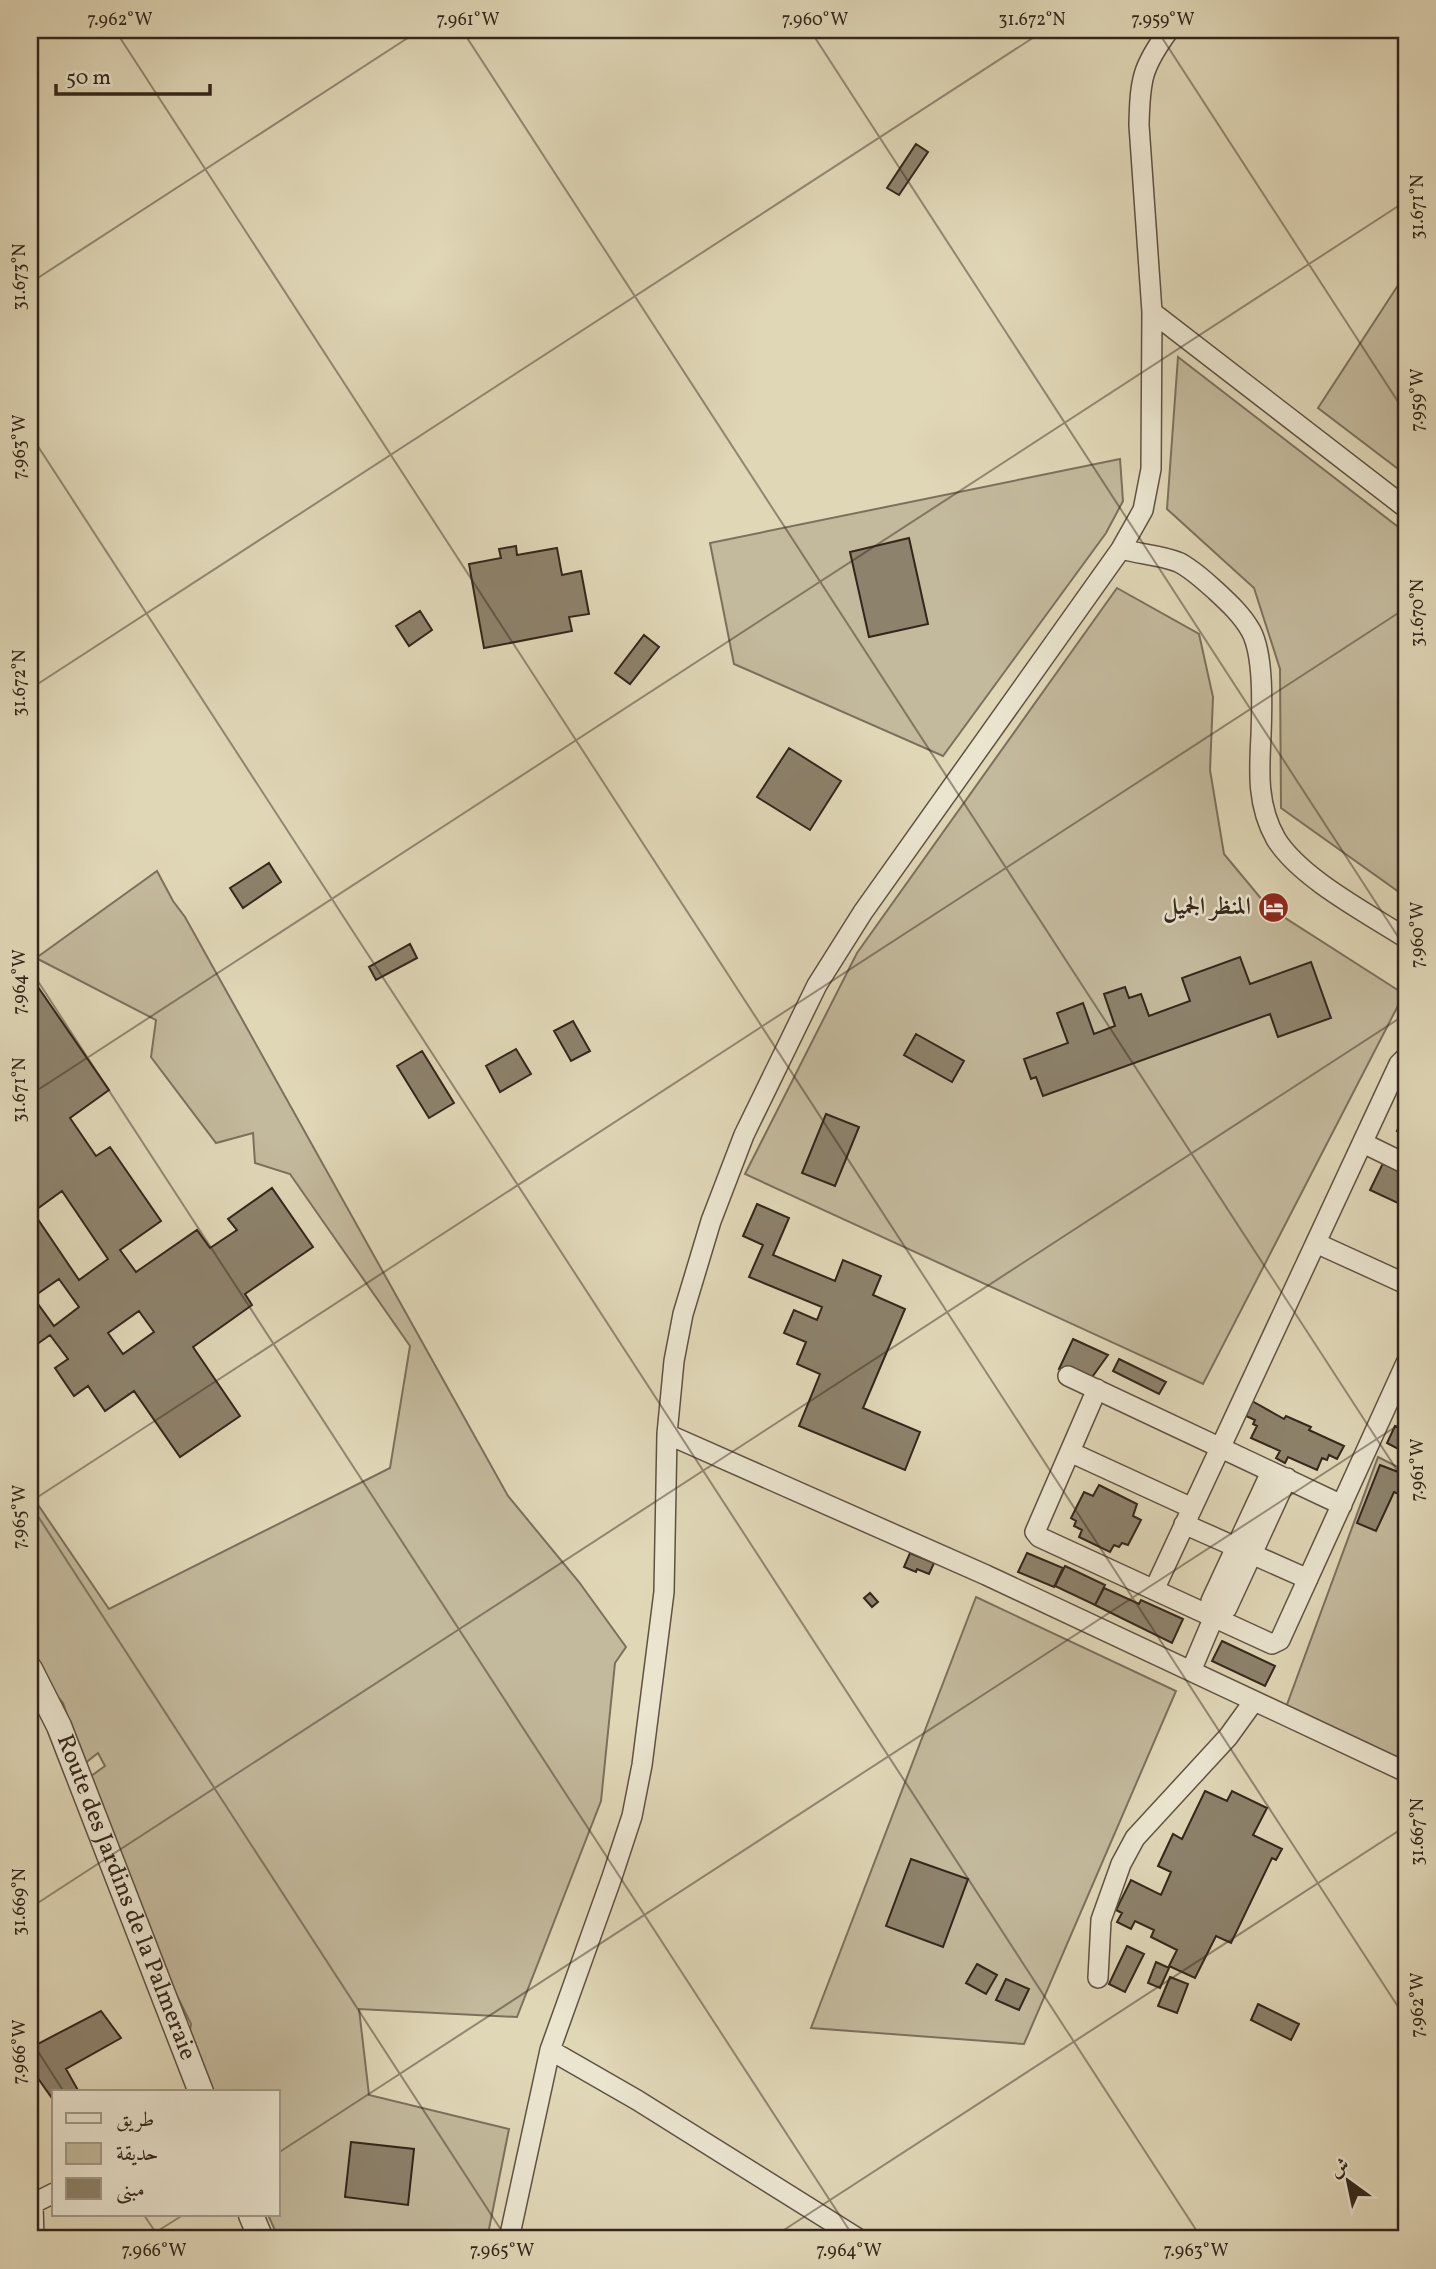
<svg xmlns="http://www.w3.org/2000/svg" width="1436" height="2269" font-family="Vollkorn,Amiri,serif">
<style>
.green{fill:#c3b99c;stroke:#7c705c;stroke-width:2}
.building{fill:#8d826c;stroke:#34261b;stroke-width:2;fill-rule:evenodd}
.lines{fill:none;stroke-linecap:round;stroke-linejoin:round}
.minor-casing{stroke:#5f5242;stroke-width:22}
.tertiary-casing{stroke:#5f5242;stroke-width:27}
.minor{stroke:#ebe5d0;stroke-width:19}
.tertiary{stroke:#ebe5d0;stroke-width:24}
.ticks{fill:none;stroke:#34261b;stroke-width:2;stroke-opacity:0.45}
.labels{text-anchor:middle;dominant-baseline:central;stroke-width:5;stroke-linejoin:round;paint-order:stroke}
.poi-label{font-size:24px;font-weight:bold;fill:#34261b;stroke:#ebe5d0;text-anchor:end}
.street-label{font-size:24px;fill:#34261b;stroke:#ebe5d0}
.neatline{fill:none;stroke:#34261b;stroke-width:2.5}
.ticks-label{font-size:18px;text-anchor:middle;fill:#34261b}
</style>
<rect width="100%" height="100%" fill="#e0d7b7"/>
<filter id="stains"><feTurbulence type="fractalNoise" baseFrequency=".00286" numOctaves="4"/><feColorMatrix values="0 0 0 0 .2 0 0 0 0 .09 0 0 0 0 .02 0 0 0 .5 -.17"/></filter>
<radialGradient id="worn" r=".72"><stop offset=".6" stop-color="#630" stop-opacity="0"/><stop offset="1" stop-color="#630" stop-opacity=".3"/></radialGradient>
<path class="green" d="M1406,273v202l-88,-67z
M1178,357l228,176v364l-125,-89 -1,-139 -26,-81 -87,-79z
M1120,459l3,42 -17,32 -163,223 -209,-92 -24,-121z
M1117,588l82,46 14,63 -3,73 14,84 44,53 136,87 -201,390 -458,-210 112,-221z
M157,871l16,30 12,16 323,579 71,86 47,65 -11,16 -14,138 -84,216 -158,-8 10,86 140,34 -22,110h-208l-11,-24h10v-123h-64l-25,-56 2,-12 -64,-128 -40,-117 18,-13 -7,-13 -14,11 -21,-61 -21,-24 -12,-23v-163l79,116 281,-141 20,-122 -120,-172 -35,-11 -2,-30 -37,10 -65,-86 5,-37 -120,-62z
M1378,1457l28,14v296l-121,-57z
M976,1597l200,94 -152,353 -213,-16z"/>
<path class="building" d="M916,144l12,8 -29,43 -12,-7z
M909,538l19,86 -59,13 -19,-85z
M516,546l1,9 40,-7 5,27 19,-4 8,43 -20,3 3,14 -88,17 -15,-84 32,-6 -2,-9z
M420,611l12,19 -23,16 -13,-20z
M644,635l15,12 -29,37 -15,-11z
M789,748l52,33 -31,49 -53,-33z
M269,863l12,19 -38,26 -13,-20z
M410,944l7,14 -41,22 -7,-13z
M1240,957l10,27 61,-22 20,56 -53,19 -8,-23 -227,82 -7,-19 -5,2 -7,-20 44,-16 -11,-30 26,-10 11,31 21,-8 -11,-32 21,-7 4,11 12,-4 8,22 41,-15 -8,-23z
M38,987l71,103 -39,28 26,38 14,-9 51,74 -41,29 16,22 61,-42 13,18 27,-18 -9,-11 44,-31 41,59 -68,47 7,11 -59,42 47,69 -60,41 -46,-66 -29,20 -17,-25 -14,10 -19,-28 13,-9 -18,-24 -20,14v-356zM62,1191l46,68 -29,21 -46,-68zM59,1279l20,28 -25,19 -21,-29zM139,1311l15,21 -31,22 -15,-21z
M573,1021l17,30 -19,10 -17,-30z
M916,1034l48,27 -12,21 -48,-27z
M516,1049l15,25 -31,18 -14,-26z
M422,1051l32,52 -25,15 -32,-52z
M1406,1113v22l-9,-4z
M826,1114l33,13 -24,59 -33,-13z
M1385,1159l20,9 -5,10 6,4v8l-6,14 -30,-14z
M757,1204l32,14 -16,37 62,26 8,-21 38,16 -8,19 32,14 -42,99 57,24 -15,38 -106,-44 21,-52 -23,-10 9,-22 -22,-9 10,-23 23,10 5,-13 -73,-30 14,-32 -20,-9z
M1073,1339l35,16 -18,25 -31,-11z
M1119,1359l47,23 -7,12 -46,-23z
M1252,1401l32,18 2,-3 25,11 -2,3 35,16 -7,13 -8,-4 -2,5 -5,-2 -5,12 -29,-13 -3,6 -9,-5 4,-7 -29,-13 6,-12 -4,-2 2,-4 -9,-4z
M1395,1426l11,6v11l-4,8 -15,-8z
M1380,1465l26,10v22l-12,-5 -18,39 -19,-8z
M1099,1485l38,19 -4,12 8,4 -13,25 -6,-2 -3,4 -5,-2 -4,7 -31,-15 3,-7 -8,-4 2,-5 -5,-3 13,-26 9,4z
M910,1553l24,10 -5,11 -12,-5 -1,3 -12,-5z
M1027,1553l36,15 -9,19 -36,-15z
M1065,1566l40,19 -10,20 -40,-19z
M1104,1588l35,16 2,-4 42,19 -11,24 -77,-38z
M870,1593l8,9 -6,5 -8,-9z
M1222,1641l53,25 -10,20 -53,-25z
M1205,1791l22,10 5,-10 35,17 -14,27 29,14 -6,11 -4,-2 -41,85 -15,-7 -21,42 -26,-12 8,-16 -26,-13 3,-7 -19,-9 -4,8 -14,-7 5,-9 -6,-3 15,-30 30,15 10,-23 -13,-6 15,-32 9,5z
M911,1859l57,20 -25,68 -57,-21z
M1127,1946l17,8 -19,38 -16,-8z
M1156,1962l13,6 -9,20 -12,-5z
M977,1964l20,11 -11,19 -20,-11z
M1170,1977l18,7 -11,29 -19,-7z
M1006,1979l23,10 -10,21 -23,-10z
M1258,2004l41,20 -8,16 -40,-20z
M101,2011l20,27 -55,31 13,23h-25v9l-17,-24 -7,4v-33z
M351,2142l63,7 -6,56 -63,-8z"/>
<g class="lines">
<defs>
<path id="minor" d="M1152,312l254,196
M1121,549c18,5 39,6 57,13 13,6 27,19 38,29 13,12 26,24 35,40 13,24 11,76 10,105 -2,36 -4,70 15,103 24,39 91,74 130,99
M1363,1143l43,21
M1316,1243l90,41
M1068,1376l274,129
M1097,1389l-62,143 4,5 233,107 8,-4 126,-277
M667,1434l319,141 420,197
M1070,1452l122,56
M1184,1524l124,55
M1154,1590l245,-526 7,-7
M1213,1619l14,-11 60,-130
M1191,1671l22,-52 -2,-18 60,-129
M1098,1978l3,-58 20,-56 14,-26 93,-101 26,-36
M550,2050l87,50 222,139
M33,2204l1,35
M30,2205l24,-12
M509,2239l41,-189 62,-173 20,-61 10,-51 22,-173 3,-158 7,-73 9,-47 28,-93 33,-86 73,-150 46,-73 258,-363 22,-39 8,-41 1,-157 -13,-187c1,-46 3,-58 30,-95"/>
<g id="tertiary">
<path id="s1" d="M30,1669l29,57 142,366"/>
<path d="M251,2215l10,24"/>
</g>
</defs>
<use href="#minor" class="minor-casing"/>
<use href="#tertiary" class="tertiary-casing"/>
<use href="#minor" class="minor"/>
<use href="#tertiary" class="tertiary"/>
</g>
<path class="ticks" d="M115,30l1291,1989M462,30l944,1454M810,30l596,919M1157,30l249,384M30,283l390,-253M30,434l1172,1805M30,689l1015,-659M30,969l825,1270M30,1095l1376,-894M30,1502l1376,-894M30,1504l477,735M30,1908l1376,-894M30,2039l34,53M278,2153l1128,-733M144,2215l16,24M145,2239l38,-24M770,2239l636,-413M1396,2239l10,-6"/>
<defs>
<symbol id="hotel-disc" viewBox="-11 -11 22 22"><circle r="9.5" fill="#8f2418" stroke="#ebe5d0"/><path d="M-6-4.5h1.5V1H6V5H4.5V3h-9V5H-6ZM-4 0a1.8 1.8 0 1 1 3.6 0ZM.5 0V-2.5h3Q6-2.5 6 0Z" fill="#fff"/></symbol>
</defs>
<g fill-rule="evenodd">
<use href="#hotel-disc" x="1256" y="890" width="35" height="35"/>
</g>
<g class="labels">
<g class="poi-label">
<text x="1251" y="908">المنظر الجميل</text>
</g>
<g class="street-label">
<text stroke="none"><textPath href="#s1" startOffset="248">Route des Jardins de la Palmeraie</textPath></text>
</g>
</g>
<rect width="1436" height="2269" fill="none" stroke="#e0d7b7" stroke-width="77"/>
<rect x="52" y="2090" width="228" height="126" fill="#ebe5d0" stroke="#a29988" stroke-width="2"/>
<rect x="66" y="2113" width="35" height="10" fill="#ebe5d0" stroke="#a29988" stroke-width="2"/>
<text x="116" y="2126" font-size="21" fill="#34261b">طريق</text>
<rect x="66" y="2143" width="35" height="21" fill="#c3b99c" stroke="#a29988" stroke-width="2"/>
<text x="116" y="2160" font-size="21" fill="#34261b">حديقة</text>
<rect x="66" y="2178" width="35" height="21" fill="#8d826c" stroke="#a29988" stroke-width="2"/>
<text x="116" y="2196" font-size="21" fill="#34261b">مبنى</text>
<g transform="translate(1348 2181) rotate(327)" stroke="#ebe5d0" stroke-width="5" paint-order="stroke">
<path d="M0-5L12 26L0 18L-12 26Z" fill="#34261b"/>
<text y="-10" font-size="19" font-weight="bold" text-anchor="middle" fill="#34261b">ش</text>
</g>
<path d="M56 84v10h154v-10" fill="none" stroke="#34261b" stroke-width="3.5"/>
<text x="66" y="84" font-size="21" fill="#34261b" stroke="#ebe5d0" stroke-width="5" paint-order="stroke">50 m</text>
<rect x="38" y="38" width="1360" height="2192" class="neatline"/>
<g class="ticks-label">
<text x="120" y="25">7.962°W</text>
<text x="468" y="25">7.961°W</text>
<text x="815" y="25">7.960°W</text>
<text x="1032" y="25">31.672°N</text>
<text x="1163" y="25">7.959°W</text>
<text transform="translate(1417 207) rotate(-90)" y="6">31.671°N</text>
<text transform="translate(19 277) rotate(-90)" y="6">31.673°N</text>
<text transform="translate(1417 400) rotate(-90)" y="6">7.959°W</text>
<text transform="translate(19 447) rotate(-90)" y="6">7.963°W</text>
<text transform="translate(1417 613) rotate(-90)" y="6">31.670°N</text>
<text transform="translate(19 683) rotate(-90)" y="6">31.672°N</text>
<text transform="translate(1417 935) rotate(-90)" y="6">7.960°W</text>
<text transform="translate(19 982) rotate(-90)" y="6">7.964°W</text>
<text transform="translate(19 1090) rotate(-90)" y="6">31.671°N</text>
<text transform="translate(1417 1470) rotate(-90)" y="6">7.961°W</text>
<text transform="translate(19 1517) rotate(-90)" y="6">7.965°W</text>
<text transform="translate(1417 1832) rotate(-90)" y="6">31.667°N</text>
<text transform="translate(19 1902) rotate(-90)" y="6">31.669°N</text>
<text transform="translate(1417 2005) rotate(-90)" y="6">7.962°W</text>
<text transform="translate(19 2052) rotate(-90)" y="6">7.966°W</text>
<text x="154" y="2256">7.966°W</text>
<text x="502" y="2256">7.965°W</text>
<text x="849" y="2256">7.964°W</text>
<text x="1196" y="2256">7.963°W</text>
</g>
<rect width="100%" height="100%" filter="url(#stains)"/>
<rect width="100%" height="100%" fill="url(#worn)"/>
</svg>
